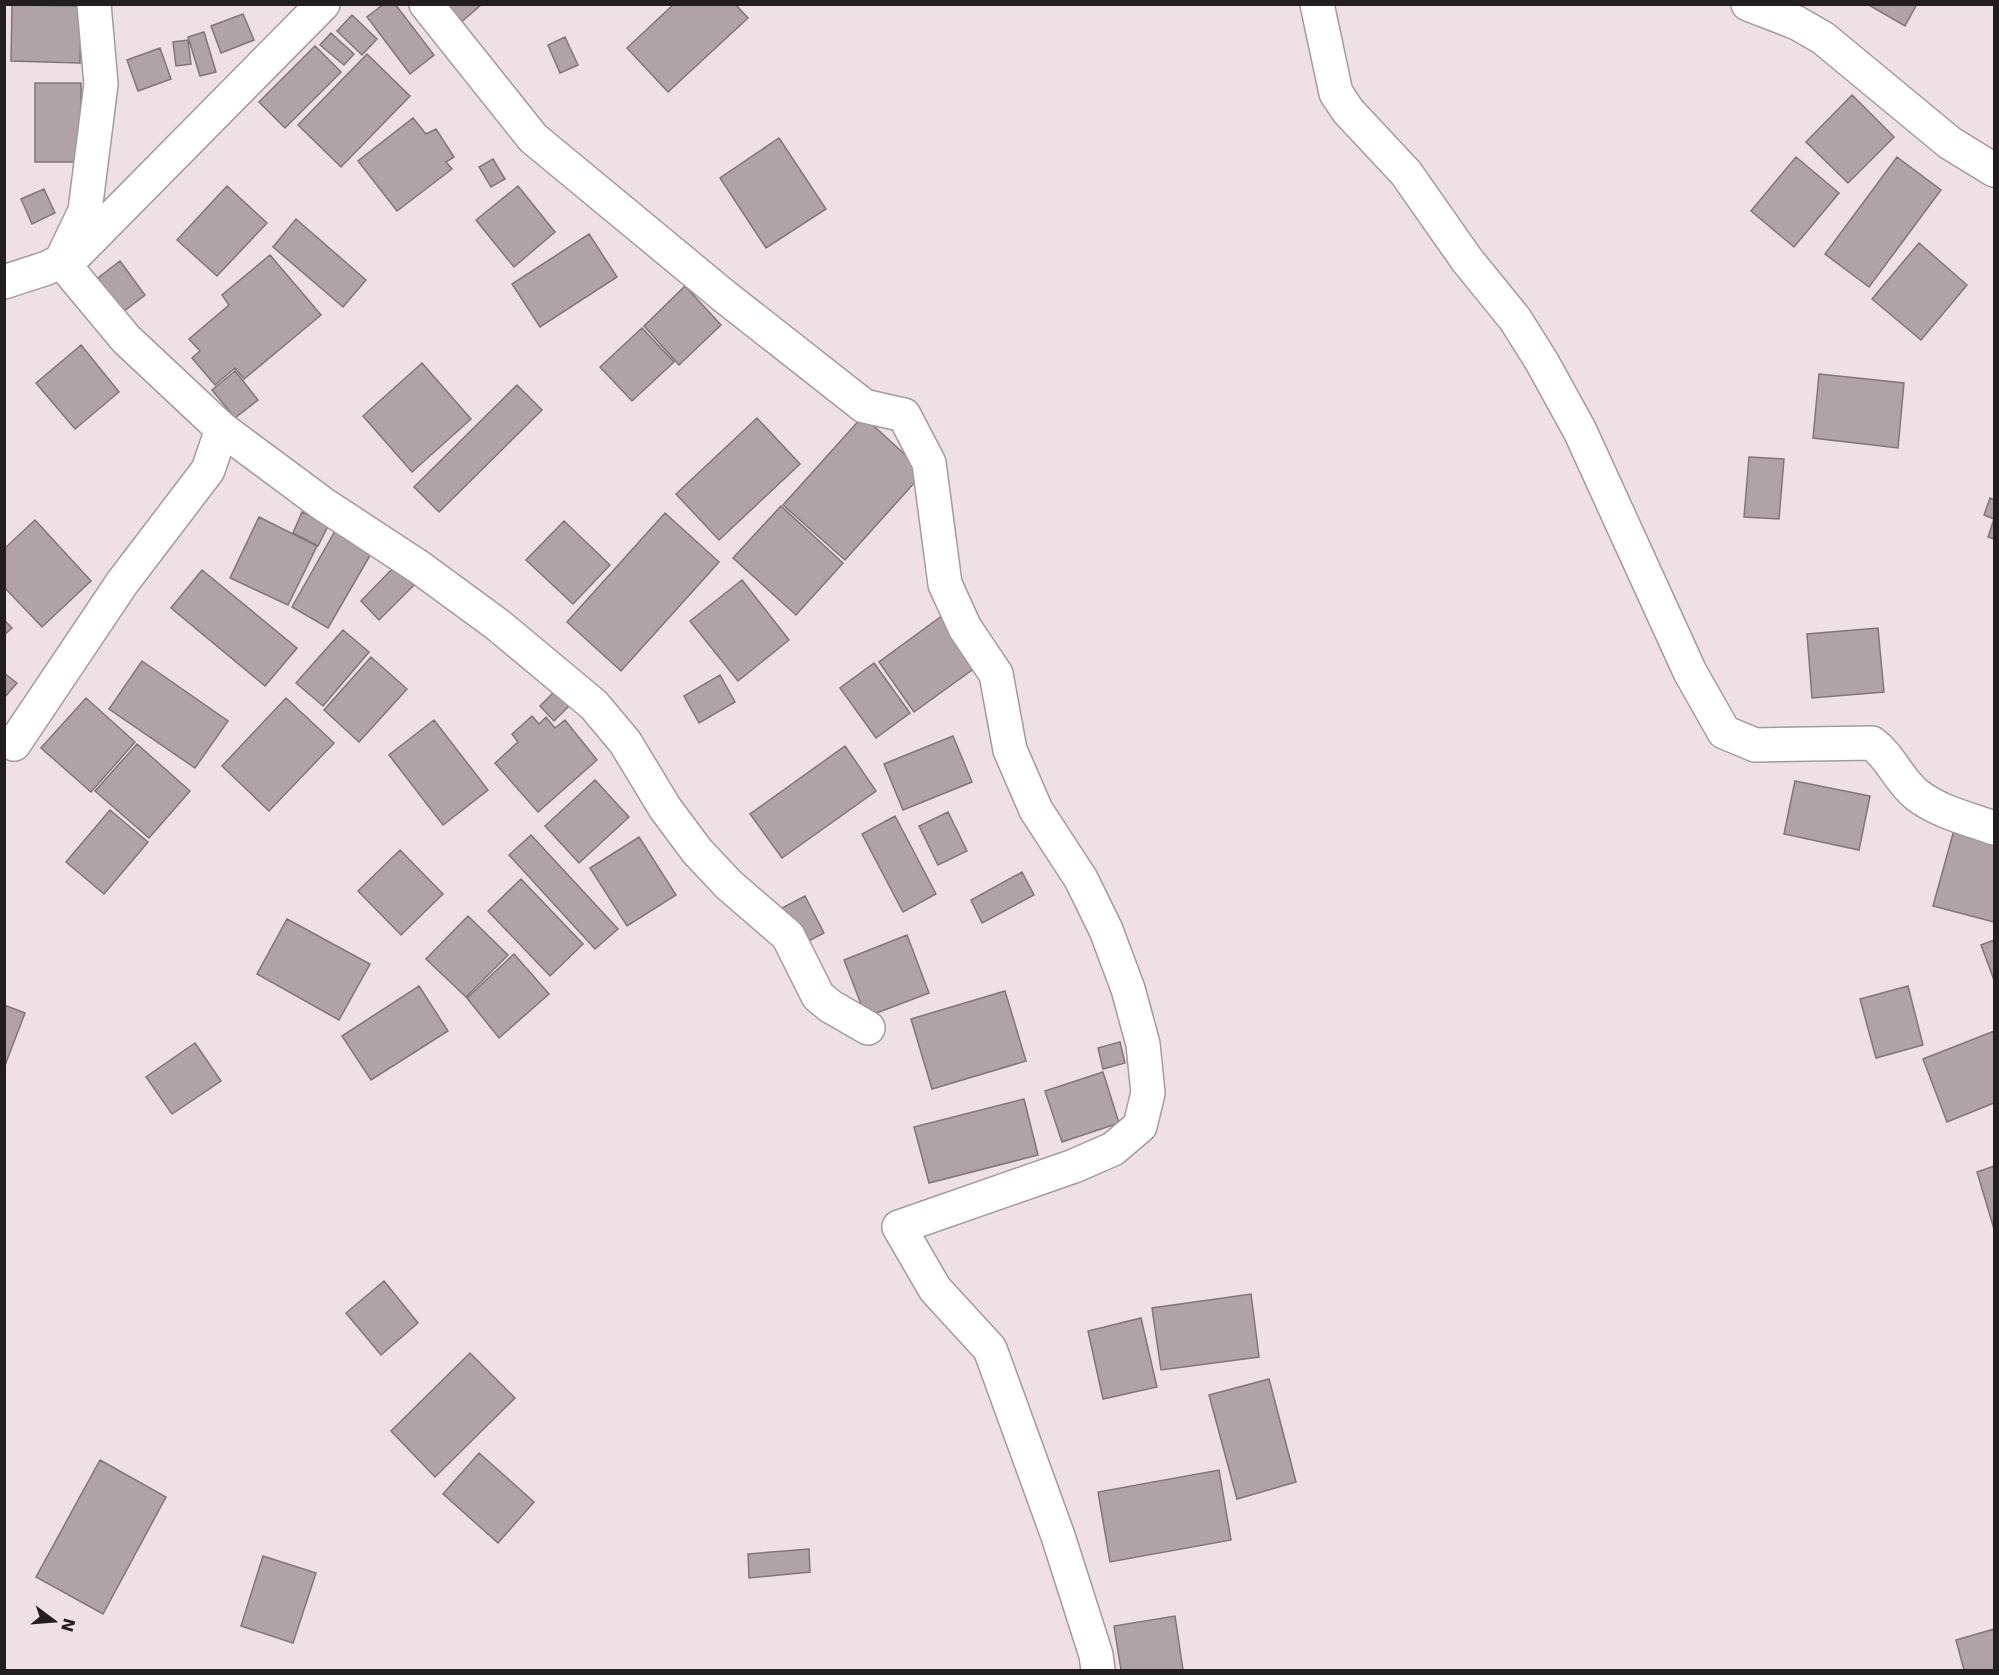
<svg xmlns="http://www.w3.org/2000/svg" width="1999" height="1675" font-family="'DejaVu Sans',sans-serif">
<style>
.building{fill:#afa3a7;stroke:#817579;stroke-width:1.5}
.lines{fill:none;stroke-linecap:round;stroke-linejoin:round}
.minor-casing{stroke:#a5999d;stroke-width:36}
.minor{stroke:#fff;stroke-width:33}
</style>
<rect width="100%" height="100%" fill="#eee0e5"/>
<path class="building" d="M384,4h11l39,51 -24,19 -43,-57z
M441,4h41l-24,21z
M674,4h61l13,14 -80,74 -41,-44z
M1867,4h50l-12,22z
M12,5l69,1 -1,57 -69,-2z
M243,14l11,26 -33,13 -10,-27z
M352,15l25,24 -15,16 -25,-24z
M204,32l12,40 -16,4 -12,-39z
M331,33l23,21 -10,11 -24,-20z
M565,37l13,28 -18,8 -12,-28z
M188,40l3,24 -15,2 -3,-24z
M315,46l26,26 -56,56 -26,-26z
M160,48l11,31 -33,12 -11,-31z
M367,54l43,42 -69,71 -43,-42z
M35,83h46v79h-46z
M1852,95l42,42 -46,46 -42,-41z
M413,118l13,16 10,-5 18,28 -8,5 6,7 -55,42 -39,-50z
M779,138l47,71 -60,39 -46,-70z
M1796,157l43,36 -45,54 -43,-36z
M1897,157l44,33 -72,97 -44,-33z
M493,159l12,20 -14,8 -12,-20z
M227,186l40,37 -50,53 -40,-36z
M518,186l37,46 -41,35 -38,-47z
M44,189l11,24 -23,11 -11,-25z
M296,219l70,61 -23,27 -70,-60z
M589,234l28,43 -77,50 -28,-43z
M1919,243l48,42 -46,55 -49,-41z
M270,255l51,60 -77,64 -9,-11 -20,17 -23,-27 8,-7 -11,-12 40,-34 -7,-10z
M120,261l25,34 -22,17 -25,-34z
M685,286l36,39 -42,40 -35,-39z
M642,328l32,34 -42,39 -32,-34z
M81,345l38,47 -44,37 -39,-46z
M422,363l49,56 -59,53 -49,-56z
M235,371l23,29 -23,18 -23,-28z
M1819,374l85,9 -6,65 -85,-10z
M517,385l25,25 -103,102 -25,-25z
M863,416l61,56 -79,88 -62,-55z
M757,418l43,46 -81,76 -43,-46z
M1749,457l35,2 -5,60 -35,-2z
M1990,498l4,2v39l-6,-2 6,-18 -10,-4z
M781,506l62,57 -47,52 -63,-57z
M302,512l27,12 -11,22 -25,-13z
M665,513l54,49 -98,109 -54,-49z
M259,517l58,29 -29,59 -58,-27z
M35,520l56,61 -49,46 -38,-40v-38z
M564,521l46,44 -37,39 -47,-44z
M335,531l37,21 -44,76 -36,-21z
M395,566l19,19 -35,35 -18,-19z
M202,570l95,78 -32,38 -94,-78z
M742,580l47,60 -51,41 -48,-60z
M943,615l36,50 -65,47 -35,-50z
M4,620l8,8 -8,7z
M1878,628l6,64 -72,6 -5,-64z
M343,630l26,22 -46,54 -27,-23z
M371,657l36,32 -48,53 -35,-32z
M142,661l86,60 -33,47 -86,-59z
M874,663l36,50 -34,25 -36,-50z
M4,673l13,10 -13,15z
M720,675l15,27 -36,21 -15,-27z
M556,690l14,15 -16,16 -14,-15z
M86,698l49,44 -44,50 -50,-44z
M286,698l48,45 -65,68 -47,-45z
M532,716l7,8 7,-7 9,11 10,-8 32,40 -59,52 -43,-49 23,-21 -6,-8z
M434,720l54,70 -45,35 -54,-70z
M953,736l19,46 -69,28 -19,-46z
M137,744l53,47 -41,47 -54,-47z
M845,746l31,45 -94,67 -32,-44z
M595,780l34,37 -50,46 -34,-37z
M1795,781l75,15 -11,54 -75,-16z
M110,810l38,32 -44,52 -38,-32z
M948,812l19,39 -29,14 -19,-39z
M895,816l41,78 -33,18 -41,-78z
M1954,830l40,11v81l-61,-16z
M531,835l87,94 -23,20 -86,-94z
M639,837l37,58 -49,31 -37,-58z
M400,850l43,44 -42,41 -43,-44z
M1022,872l12,23 -52,28 -11,-23z
M521,879l62,65 -33,32 -62,-65z
M805,896l19,37 -23,12 -19,-37z
M468,916l40,39 -42,42 -40,-38z
M287,919l83,45 -31,56 -82,-46z
M907,935l22,58 -63,24 -22,-57z
M1994,940v40l-13,-35z
M514,954l35,40 -50,44 -32,-40z
M419,986l29,45 -77,49 -29,-44z
M1908,986l15,59 -47,13 -16,-59z
M1005,991l21,70 -94,28 -21,-70z
M4,1005l21,8 -21,55z
M1994,1031v72l-47,19 -24,-63z
M1120,1042l5,21 -22,6 -5,-21z
M195,1043l26,38 -49,33 -26,-37z
M1103,1072l16,51 -57,19 -17,-51z
M1024,1099l14,56 -109,28 -15,-56z
M1994,1166v63l-17,-57z
M384,1281l34,42 -37,32 -35,-42z
M1251,1294l8,63 -98,13 -9,-62z
M1141,1318l16,69 -54,12 -15,-68z
M470,1353l45,45 -80,79 -44,-46z
M1269,1379l27,103 -59,17 -28,-104z
M479,1453l55,49 -36,41 -55,-49z
M100,1460l66,37 -63,117 -67,-37z
M1219,1470l12,70 -121,22 -12,-70z
M809,1549l1,23 -61,6 -1,-24z
M263,1556l53,17 -23,70 -52,-17z
M1175,1616l8,54h-62l-7,-44z
M1994,1629v41h-30l-8,-30z"/>
<g class="lines">
<defs>
<path id="minor" d="M94,4l7,80 -16,127 -24,50 65,78 96,90 101,75 96,63 79,58 96,80 31,37 40,66 32,43 32,34 59,51 30,60 12,10 38,22
M426,4l107,134 191,158 140,110 40,9 25,48 16,121 20,44 31,46 14,76 26,60 45,69 25,51 22,59 15,55 5,49 -8,33 -27,23 -39,17 -175,61 36,62 55,60 68,187 38,119 2,15
M1317,4l19,89 12,18 58,62 61,87 48,59 27,43 38,69 110,241 34,60 31,13 117,-2c19,14 27,38 45,52 22,17 52,24 77,33
M1748,4l49,19 26,15 127,105 44,27
M4,282l43,-14 30,-15 246,-249
M14,744l108,-161 86,-113 14,-41"/>
</defs>
<use href="#minor" class="minor-casing"/>
<use href="#minor" class="minor"/>
</g>
<rect width="1999" height="1675" fill="none" stroke="#221d1f" stroke-width="12"/>
<g transform="translate(54 1621) rotate(106)" stroke="#eee0e5" stroke-width="4.5" paint-order="stroke">
<path d="M0-4.5L10 22L0 15L-10 22Z" fill="#221d1f"/>
<text y="-9" font-size="16" font-weight="bold" text-anchor="middle" fill="#221d1f">N</text>
</g>
</svg>
